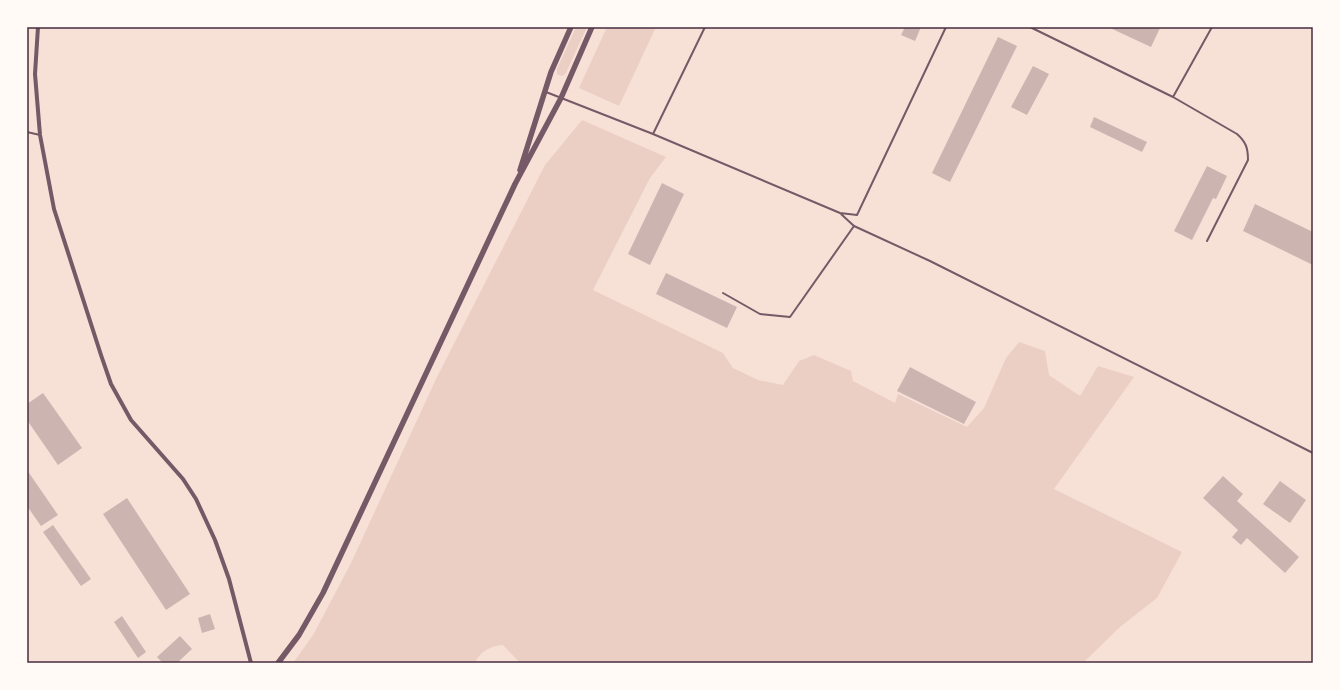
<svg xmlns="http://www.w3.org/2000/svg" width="1340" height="690" font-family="'Golos Text',sans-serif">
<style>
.green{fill:#ebcfc5}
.building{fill:#ccb4b1}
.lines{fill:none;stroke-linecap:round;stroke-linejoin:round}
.service{stroke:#755966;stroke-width:2}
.minor{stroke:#755966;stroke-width:4}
.tertiary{stroke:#755966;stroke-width:5.5}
.neatline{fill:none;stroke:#4a2c40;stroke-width:1.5}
</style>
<rect width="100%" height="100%" fill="#f7e1d7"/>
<path class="green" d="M576,27h11l-21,46 -4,3 -5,-2v-5z
M607,27h49l-37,79 -40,-18z
M582,120l84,37 -16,21 -57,112 130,63 10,15 25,12 25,5 16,-24 15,-6 37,16 2,10 42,22 3,-9 69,33 17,-19 22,-50 13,-16 26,9 4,24 31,21 18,-30 36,11 -80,112 128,63 -25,46 -37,29 -37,36h-563l-17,-18c-12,1 -23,6 -28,18h-182l20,-28 37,-70 86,-186 109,-214z"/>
<path class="building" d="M905,27h16l-6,14 -14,-6z
M1108,27h50l2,1 -9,19z
M998,37l19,9 -67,136 -18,-9z
M1033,66l16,8 -22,41 -16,-8z
M1094,117l53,25 -5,10 -52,-25z
M1207,166l20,10 -11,23 -3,-1 -21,42 -18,-9z
M662,183l22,11 -34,71 -22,-11z
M1255,204l58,28v33l-70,-34z
M666,273l71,34 -10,21 -71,-34z
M910,367l66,35 -12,22 -67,-33z
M43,393l39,55 -24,17 -31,-45v-16z
M27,470l31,45 -17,11 -14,-20z
M1223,476l20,18 -6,7 62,56 -14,16 -38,-35 -6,7 -9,-8 6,-7 -35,-32z
M1280,481l26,19 -16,23 -27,-19z
M127,498l63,96 -24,16 -63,-96z
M53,525l38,54 -10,7 -38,-54z
M210,614l5,15 -13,4 -4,-15z
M122,616l24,36 -8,6 -24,-36z
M180,636l12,13 -15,14h-14l-6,-6z"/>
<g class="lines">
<path class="service" d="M1030,27l143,70 64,37c9,8 11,14 11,26l-41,81
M546,92l107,42 187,79 17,2 89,-188
M1173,97l39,-70
M27,132l13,3
M653,134l52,-107
M841,214l13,12 76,35 383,192
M723,293l37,21 30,3 64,-91"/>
<path class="minor" d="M38,27l-3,47 5,61 14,74 47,146 10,29 20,36 52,59 13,20 19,41 14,39 22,84"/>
<path class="tertiary" d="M520,170l31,-98 20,-45
M278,663l21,-28 24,-42 192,-409 46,-86 31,-71"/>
</g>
<rect width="1340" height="690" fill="none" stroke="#fffaf5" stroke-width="56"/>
<rect x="28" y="28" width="1284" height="634" class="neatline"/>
</svg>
